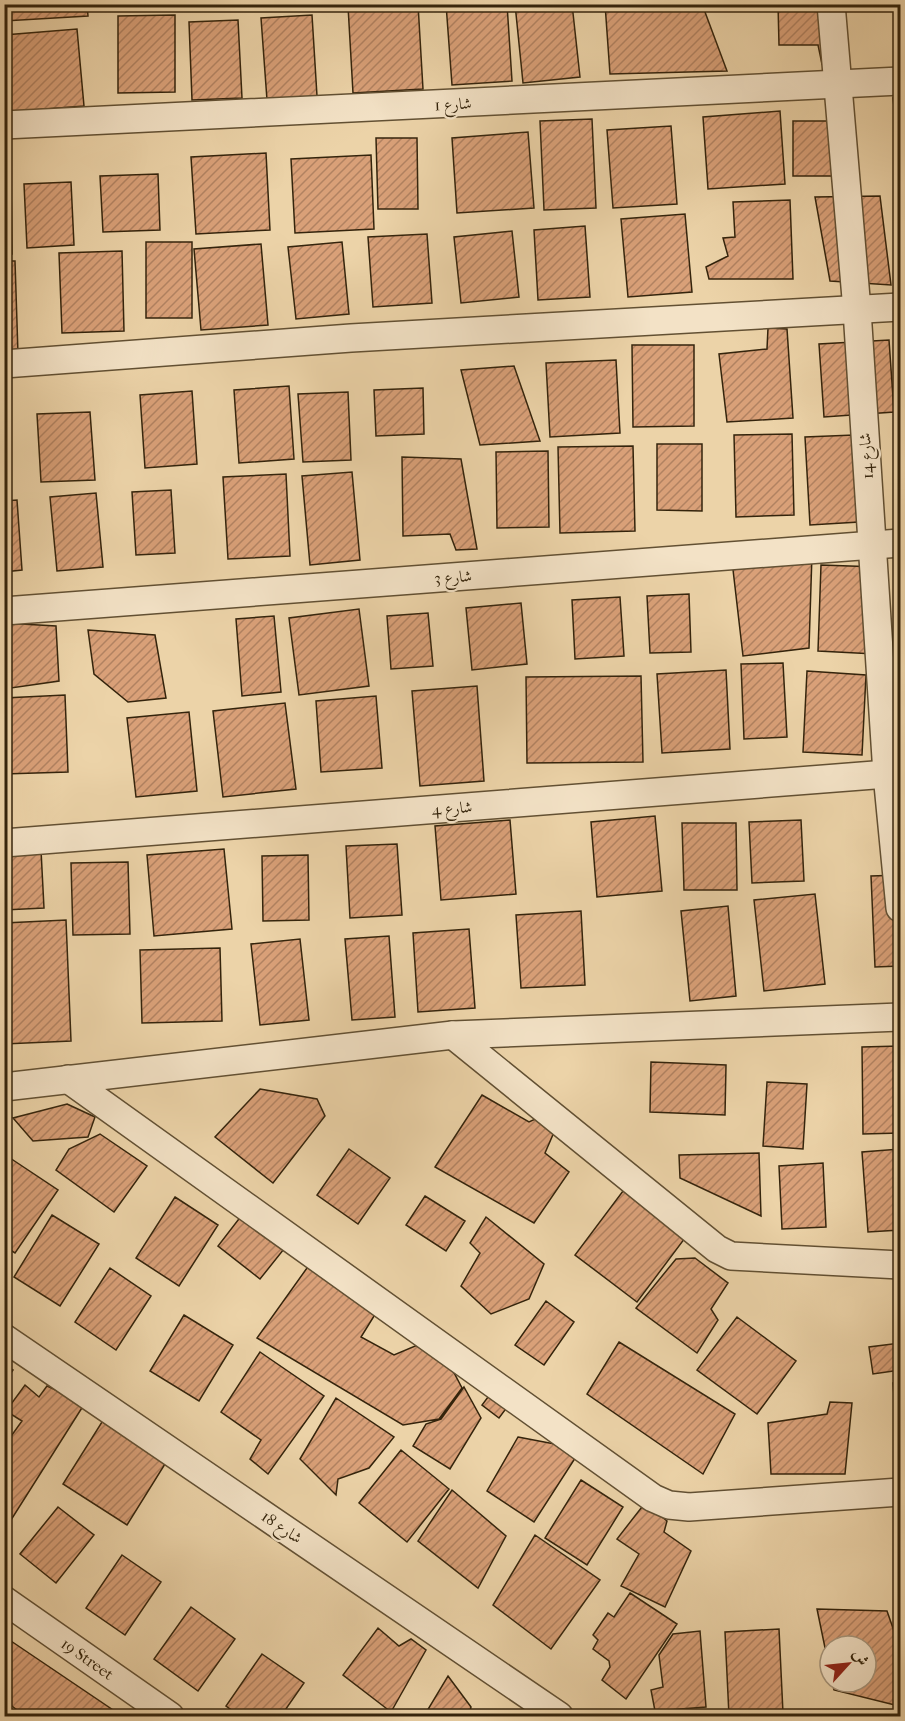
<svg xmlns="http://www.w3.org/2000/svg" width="905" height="1721" font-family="'IM FELL French Canon',Amiri,serif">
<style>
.building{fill:url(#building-hatch);stroke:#34240c;stroke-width:1.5}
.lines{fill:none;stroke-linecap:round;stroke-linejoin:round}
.street-casing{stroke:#625033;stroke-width:30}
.street{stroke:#f3e2c6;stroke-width:27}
.labels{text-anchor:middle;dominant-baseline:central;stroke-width:4.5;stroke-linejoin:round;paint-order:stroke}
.street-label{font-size:16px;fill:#34240c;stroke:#f3e2c6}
</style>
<defs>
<pattern id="building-hatch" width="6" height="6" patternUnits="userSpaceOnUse" patternTransform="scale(1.5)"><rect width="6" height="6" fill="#d9a078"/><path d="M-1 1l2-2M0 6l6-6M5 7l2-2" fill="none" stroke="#b18261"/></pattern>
</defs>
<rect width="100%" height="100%" fill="#ecd3a8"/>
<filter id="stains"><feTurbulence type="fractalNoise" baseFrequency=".00333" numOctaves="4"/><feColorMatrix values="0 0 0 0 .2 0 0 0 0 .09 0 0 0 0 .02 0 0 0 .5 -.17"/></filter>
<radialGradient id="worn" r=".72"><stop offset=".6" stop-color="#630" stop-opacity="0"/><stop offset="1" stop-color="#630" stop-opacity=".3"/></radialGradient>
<path class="building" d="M4,4h83l1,12 -84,5z
M418,4l5,85 -70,4 -5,-87z
M446,4h61l5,77 -60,4z
M515,4h57l8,73 -57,6z
M605,4h97l25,67 -117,3z
M778,4h49l3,58 -8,2 -4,-19h-39z
M175,15v77l-57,1v-77z
M312,15l5,81 -50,4 -6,-82z
M238,20l4,78 -50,2 -3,-78z
M77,29l7,77 -77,6 -3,-77z
M893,98h7v63z
M780,111l5,73 -77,5 -5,-72z
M592,119l4,89 -52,2 -4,-89z
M793,121h58l1,55h-59z
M671,126l6,78 -64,4 -6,-78z
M528,132l6,76 -77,5 -5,-75z
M376,138h41l1,71h-40z
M266,153l4,77 -74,4 -5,-77z
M371,155l3,74 -79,4 -4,-74z
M158,174l2,56 -57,2 -3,-56z
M11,181l1,73h-8v-72z
M71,182l3,63 -47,3 -3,-64z
M880,196l11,89 -61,-4 -15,-84z
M790,200l3,79h-84l-3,-12 22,-11 -5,-18 12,-1 -2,-35z
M685,214l7,78 -64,5 -7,-78z
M585,226l5,71 -52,3 -4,-70z
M512,231l7,66 -58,6 -7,-66z
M427,234l5,69 -59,4 -5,-70z
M146,242h46v76h-46z
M342,242l7,72 -53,5 -8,-72z
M261,244l7,81 -67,5 -7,-81z
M122,251l2,80 -62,2 -3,-80z
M4,261h11l3,93h-14z
M768,328l19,1 6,89 -66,4 -8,-68 48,-5z
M889,340l5,72 -70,5 -5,-73z
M632,345h62v81l-61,1z
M616,360l4,73 -70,4 -4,-74z
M514,366l26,75 -60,4 -19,-75z
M289,386l5,73 -55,4 -5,-73z
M423,388l1,46 -48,2 -2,-46z
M192,391l5,73 -52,4 -5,-73z
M348,392l3,68 -48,2 -5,-68z
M90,412l5,68 -54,2 -4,-68z
M4,419h4l2,68 -6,1z
M792,434l2,81 -58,2 -2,-82z
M854,435l5,87 -49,3 -5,-88z
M657,444h45v67l-45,-1z
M633,446l2,85 -75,2 -2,-86z
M548,451l1,76 -52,1 -1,-76z
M402,457l59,2 16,90 -21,1 -6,-16 -47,2z
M352,472l8,88 -50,5 -8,-89z
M286,474l4,82 -62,3 -5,-82z
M171,490l4,63 -39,2 -4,-63z
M96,493l7,74 -46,4 -7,-74z
M17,500l5,70 -18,2v-71z
M812,554l-3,94 -66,8 -11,-95z
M821,565l57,2 -3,87 -57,-3z
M689,594l2,58 -41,1 -3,-57z
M620,597l4,59 -49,3 -3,-59z
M521,603l6,61 -55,6 -6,-62z
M359,609l10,77 -70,9 -10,-77z
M428,613l5,53 -42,3 -4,-53z
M274,616l7,76 -39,4 -6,-77z
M4,623l52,3 3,55 -55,8z
M88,630l67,5 11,63 -38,4 -34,-28z
M783,663l4,74 -43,2 -3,-75z
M726,670l4,79 -68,4 -5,-79z
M807,671l59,4 -4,80 -59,-3z
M641,676l2,86 -116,1 -1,-86z
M477,686l7,95 -64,5 -8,-95z
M65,695l3,77 -64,2v-76z
M376,696l6,72 -61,4 -5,-71z
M285,703l11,86 -73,8 -10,-86z
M189,712l8,79 -61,6 -9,-79z
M655,816l7,75 -65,6 -6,-75z
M510,820l6,74 -75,6 -6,-74z
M801,820l3,61 -52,2 -3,-61z
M682,823h54l1,67h-53z
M397,844l5,71 -52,3 -4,-72z
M224,849l8,80 -78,7 -7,-81z
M41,850l3,58 -40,2v-58z
M308,855l1,65 -46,1 -1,-65z
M128,862l2,72 -57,1 -2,-72z
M900,875v91l-25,1 -4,-91z
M815,894l10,90 -61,7 -10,-91z
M728,906l8,90 -46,5 -9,-90z
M581,911l4,74 -64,3 -5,-73z
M66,920l5,121 -67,3v-121z
M469,929l6,79 -57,4 -5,-79z
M389,936l6,81 -43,3 -7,-81z
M300,939l9,81 -49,5 -9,-81z
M220,948l2,73 -80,2 -2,-73z
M900,1046v87l-37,1 -1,-87z
M651,1062l75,3 -1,50 -75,-3z
M767,1082l40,2 -4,65 -40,-3z
M260,1089l57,10 8,17 -52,67 -58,-46z
M482,1095l47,27 17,-8 12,9 -13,30 24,19 -35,51 -99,-56z
M67,1104l28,13 -7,20 -55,4 -20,-23z
M100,1134l47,32 -33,46 -58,-42 13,-21z
M349,1149l41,29 -32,46 -41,-29z
M900,1149v81l-32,2 -6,-80z
M759,1153l2,63 -81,-38 -1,-23z
M7,1156l51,34 -43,63 -11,-7v-86z
M823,1163l3,64 -44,2 -3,-63z
M629,1183l62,47 -54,72 -62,-47z
M425,1196l40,25 -19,30 -40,-26z
M175,1197l43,28 -39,61 -43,-28z
M245,1211l43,33 -28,35 -42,-33z
M52,1215l47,29 -39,62 -46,-29z
M486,1217l58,47 -15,35 -38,15 -30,-28 19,-33 -10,-10z
M317,1254l67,46 -23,37 33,18 33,-14 14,7 21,40 -23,31 -36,6 -146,-87z
M695,1258l33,25 -17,26 7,11 -21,33 -61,-45 40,-49z
M110,1268l41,28 -35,54 -41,-28z
M546,1301l28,21 -30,43 -29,-20z
M184,1315l49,30 -34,56 -49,-30z
M737,1317l59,44 -39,53 -60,-44z
M619,1342l116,72 -32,60 -116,-80z
M900,1343v27l-27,4 -4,-27z
M260,1352l64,44 -56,78 -18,-15 11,-19 -40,-28z
M4,1365l9,5 -9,13z
M893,1383h7v66l-2,1z
M25,1385l14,12 8,-11 38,17 -74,117 -7,-4v-70l18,-25 -16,-10z
M464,1387l17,31 -31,51 -37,-23 13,-22 15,-5z
M491,1393l17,13 -9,12 -17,-13z
M336,1398l58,39 -25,31 -31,11 -2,16 -36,-36z
M830,1402l22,1 -7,71h-74l-3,-51 59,-9z
M107,1414l63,42 -43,69 -64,-41z
M518,1437l63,12 -47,73 -47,-31z
M401,1450l48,39 -42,53 -48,-39z
M581,1480l42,27 -36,58 -42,-27z
M452,1490l54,46 -28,52 -60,-47z
M894,1496h6v69z
M645,1503l22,18 -3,11 27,19 -26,56 -44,-21 18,-32 -22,-15z
M58,1507l36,28 -38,48 -36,-29z
M535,1535l65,45 -49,69 -58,-44z
M122,1555l39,27 -36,53 -39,-27z
M630,1593l47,31 -51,75 -24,-19 8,-13 -1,-6 -16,-12 5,-9 -5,-5 15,-22 6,4z
M191,1607l44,32 -37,52 -44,-32z
M817,1609l70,2 7,20 6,1 -1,74 -65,-16 -2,-8h34v-36h-36v26z
M378,1628l21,18 12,-7 15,11 -35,62 -48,-37z
M779,1629l4,84 -54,3 -4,-84z
M700,1631l6,76 -51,4 -4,-21 12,-3 -4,-32 14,-21z
M8,1639l108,73 -2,4h-89l-21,-16v-54z
M262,1654l42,29 -23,33h-41l-14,-10z
M448,1676l23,31 -2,9h-45z"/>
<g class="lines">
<defs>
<g id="street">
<path d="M831,4l26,306 30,464 13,134"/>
<path d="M4,125l896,-44"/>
<path d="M4,364l347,-26 549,-31"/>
<path d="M4,611l896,-68"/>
<path d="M4,843l896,-70"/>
<path d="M453,1035l264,214 14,7 169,9"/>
<path d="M68,1079l585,419 16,7 20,2 211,-15"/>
<path d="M4,1087l449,-52 447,-18"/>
<path d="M4,1338l555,378"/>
<path id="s1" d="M4,1600l166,116"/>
</g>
</defs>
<use href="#street" class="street-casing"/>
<use href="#street" class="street"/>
</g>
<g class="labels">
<g class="street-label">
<text transform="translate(453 104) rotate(-3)">شارع 1</text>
<text transform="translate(866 456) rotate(-94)">شارع 14</text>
<text transform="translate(453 577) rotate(-4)">شارع 3</text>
<text transform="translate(452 808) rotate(-4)">شارع 4</text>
<text transform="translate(282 1527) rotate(34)">شارع 18</text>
<text stroke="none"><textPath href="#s1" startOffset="102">19 Street</textPath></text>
</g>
</g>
<rect width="905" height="1721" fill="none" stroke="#ecd3a8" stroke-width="24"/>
<rect x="6" y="6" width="893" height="1709" fill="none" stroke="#34240c" stroke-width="3"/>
<rect x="12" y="12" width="881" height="1697" fill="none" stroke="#34240c" stroke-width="1.5"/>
<g transform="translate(848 1664) rotate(63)"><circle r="28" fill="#f3e2c6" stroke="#a7967c" stroke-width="1.5"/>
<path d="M0-4.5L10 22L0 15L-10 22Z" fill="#8f2418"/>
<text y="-9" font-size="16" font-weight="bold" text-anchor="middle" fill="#34240c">ش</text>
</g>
<rect width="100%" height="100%" filter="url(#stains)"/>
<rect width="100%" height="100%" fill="url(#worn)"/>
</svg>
